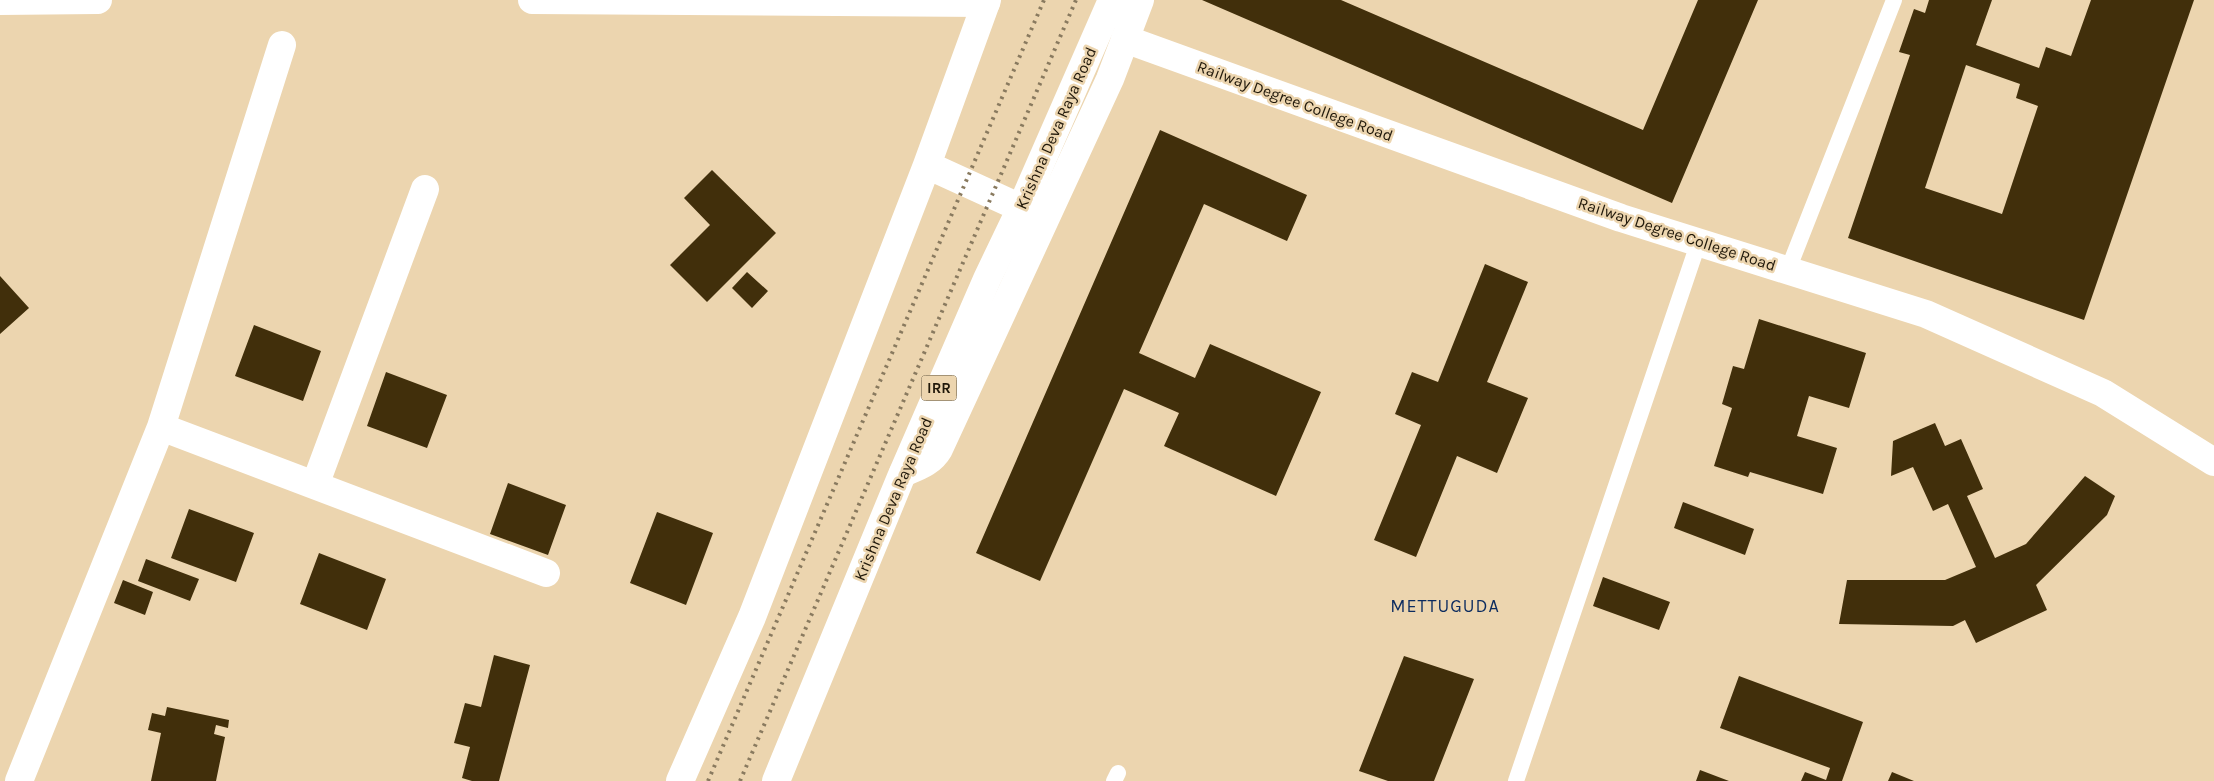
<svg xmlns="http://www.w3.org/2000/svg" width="2214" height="781" font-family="Karla,sans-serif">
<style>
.building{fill:#412f0b;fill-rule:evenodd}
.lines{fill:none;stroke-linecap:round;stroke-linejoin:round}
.lane{stroke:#fff;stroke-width:16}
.street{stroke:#fff;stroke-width:28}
.secondary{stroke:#fff;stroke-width:28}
.primary{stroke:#fff;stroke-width:28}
.rail{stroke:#897a5f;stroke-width:4;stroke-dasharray:2.5 5;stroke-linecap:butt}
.labels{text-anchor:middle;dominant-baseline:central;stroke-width:5;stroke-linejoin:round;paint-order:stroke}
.shield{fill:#ecd5af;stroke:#5d513c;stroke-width:1}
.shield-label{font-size:15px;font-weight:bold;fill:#20180a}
.street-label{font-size:16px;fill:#20180a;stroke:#ecd5af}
.neighbourhood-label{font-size:18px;letter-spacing:1px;fill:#0b2b5f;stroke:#ecd5af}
</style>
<rect width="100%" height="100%" fill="#ecd5af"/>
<path class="building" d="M1202,0h139l302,130 55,-130h60l-86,203z
M1929,0h63l-16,45 63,23 7,-21 25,9 20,-56h103l-110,320 -236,-82 62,-183 -11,-3 15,-43 11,4zM1966,65l54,19 -4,14 22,8 -36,108 -77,-26z
M1160,130l147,65 -20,46 -83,-37 -65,149 56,25 15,-34 111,48 -45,104 -112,-50 15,-33 -55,-24 -84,192 -64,-28z
M712,170l64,63 -69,69 -37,-37 40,-40 -26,-27z
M1485,264l43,18 -41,100 41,16 -31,75 -40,-17 -41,101 -42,-17 47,-115 -26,-11 17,-42 26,10z
M747,272l21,19 -16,17 -20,-20z
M0,276l29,32 -29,26z
M1759,319l107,34 -17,55 -40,-12 -12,40 40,12 -14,46 -73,-22 -2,5 -34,-11 18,-58 -10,-4 11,-38 11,3z
M254,325l67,26 -18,50 -68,-25z
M386,372l61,23 -20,53 -60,-22z
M1935,423l10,23 16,-7 22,50 -16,7 28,62 31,-14 59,-68 30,20 -8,19 -71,70 11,25 -71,33 -11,-23 -12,6 -114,-2 8,-44h98l31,-13 -28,-63 -15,7 -20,-44 -22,9 2,-35z
M508,483l58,22 -18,50 -58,-21z
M1683,502l71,27 -9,26 -71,-27z
M189,509l65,24 -18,49 -65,-24z
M657,512l56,21 -27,72 -56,-22z
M319,553l67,26 -19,51 -67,-26z
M146,559l53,20 -9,22 -52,-20z
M1603,577l67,25 -11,28 -66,-24z
M123,580l30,12 -8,23 -31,-12z
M494,655l36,10 -31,116h-27l-10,-3 8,-31 -16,-4 11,-40 16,4z
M1404,656l70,23 -40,102h-46l-29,-10z
M1739,676l124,46 -21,59h-41l4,-9 21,8 4,-12 -110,-40z
M167,707l62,13 -1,8 -12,-3 -2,9 11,3 -9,44h-65l10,-48 -13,-3 4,-17 13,3z
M1700,770l29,11h-33z
M1892,772l22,9h-26z"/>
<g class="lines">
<path class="lane" d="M1788,270l106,-270
M1114,781l4,-8
M1516,781l183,-540"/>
<path class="street" d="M532,0l454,3
M0,1l98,-1
M1125,39l496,179 305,96 177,79 111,69
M161,427l385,146
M315,485l110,-296
M19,781l142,-354 121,-382"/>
<path class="secondary" d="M903,473c14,-6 28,-10 36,-24l171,-370 30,-79"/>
<path class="primary" d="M927,165l94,43
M680,781l72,-164 175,-452 60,-165
M776,781l125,-304 86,-198 34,-71 91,-208"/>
<path class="rail" d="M708,781l336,-781
M740,781l336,-781"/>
</g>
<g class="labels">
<rect class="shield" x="921.5" y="375.5" width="35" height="25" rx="4"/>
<g class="shield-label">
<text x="939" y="388">IRR</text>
</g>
<g class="street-label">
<text transform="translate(1295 101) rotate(20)">Railway Degree College Road</text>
<text transform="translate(1056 128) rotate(-66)">Krishna Deva Raya Road</text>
<text transform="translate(1677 234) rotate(18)">Railway Degree College Road</text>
<text transform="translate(893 499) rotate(-67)">Krishna Deva Raya Road</text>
</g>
<g class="neighbourhood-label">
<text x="1445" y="606">METTUGUDA</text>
</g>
</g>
</svg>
